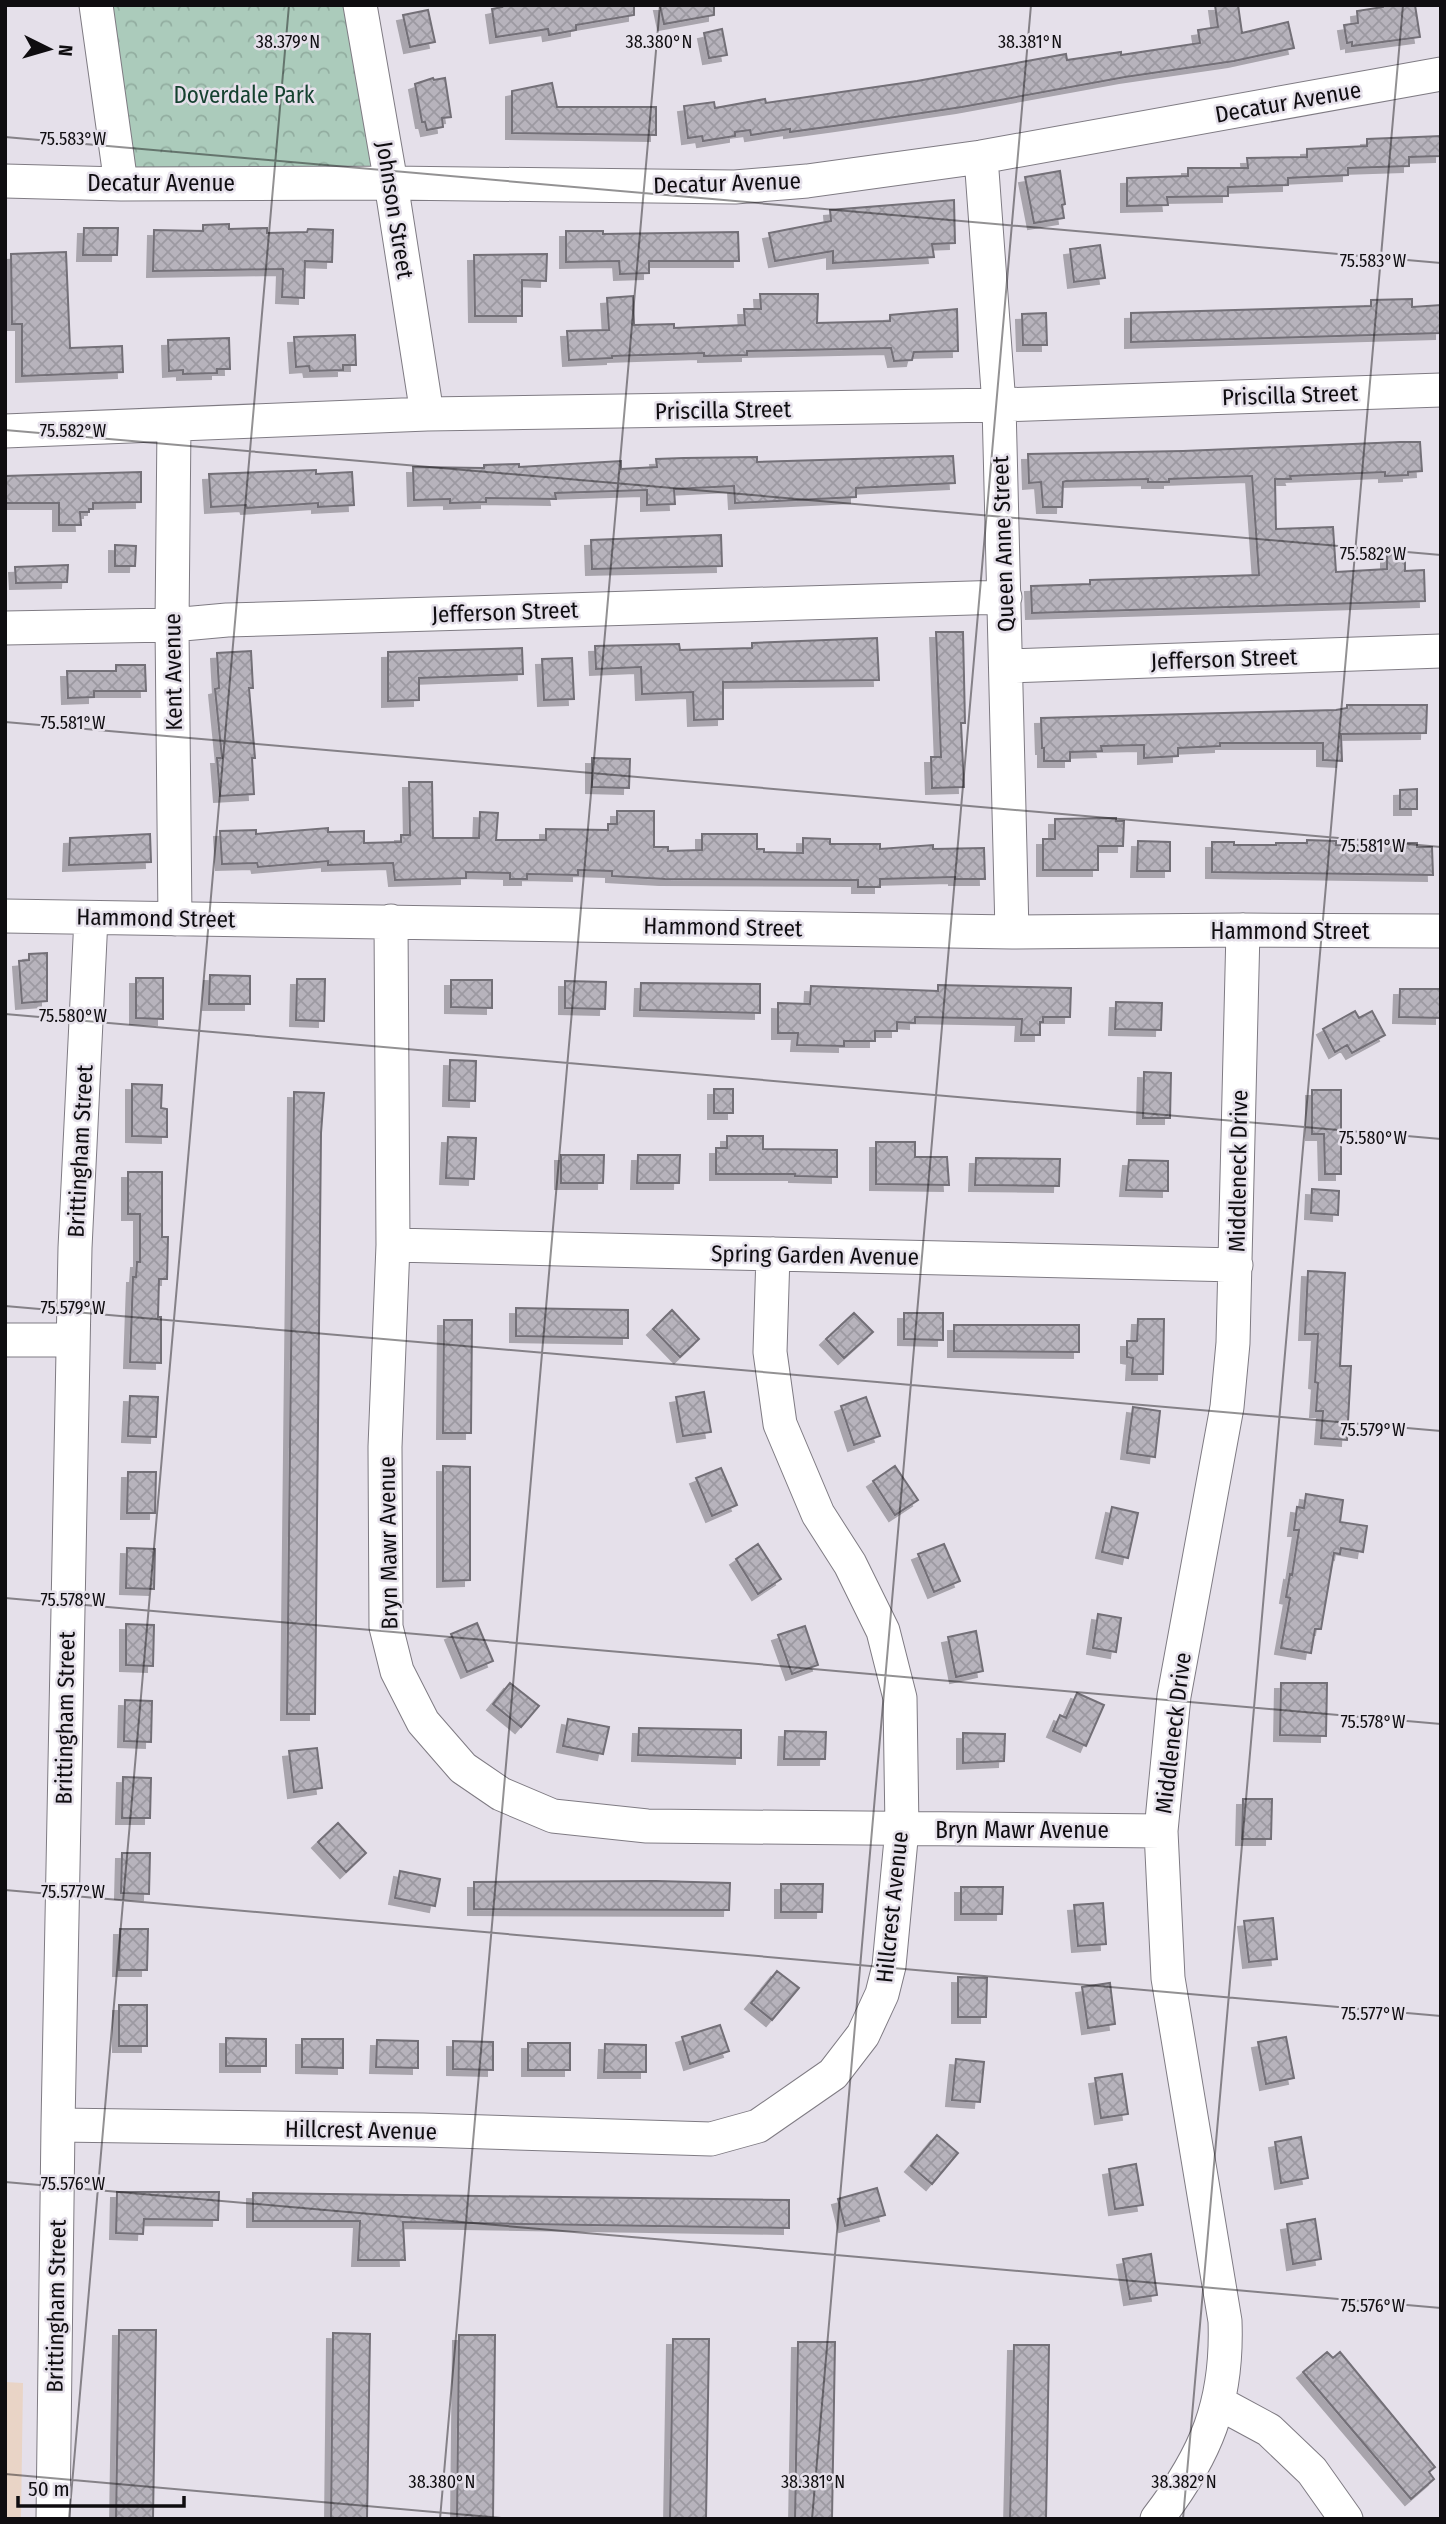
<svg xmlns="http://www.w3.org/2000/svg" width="1446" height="2524" font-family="'Fira Sans Condensed',sans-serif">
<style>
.commercial{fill:#e9d4c6}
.park{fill:url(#park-crowns)}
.building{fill:url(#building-cross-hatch);stroke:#736f77;stroke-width:2;filter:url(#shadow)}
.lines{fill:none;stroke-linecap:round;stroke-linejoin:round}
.minor-casing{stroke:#7f7b83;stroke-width:35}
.minor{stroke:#fff;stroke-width:33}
.ticks{fill:none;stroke:#0f0d10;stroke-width:2;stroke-opacity:0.45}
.labels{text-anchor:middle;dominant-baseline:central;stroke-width:5;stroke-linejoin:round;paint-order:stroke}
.park-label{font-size:23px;fill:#15412f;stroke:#e5e0ea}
.street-label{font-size:23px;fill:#0f0d10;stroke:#e5e0ea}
.ticks-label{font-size:18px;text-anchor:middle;fill:#0f0d10;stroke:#e5e0ea;stroke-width:5;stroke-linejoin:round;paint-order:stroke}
</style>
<defs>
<pattern id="park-crowns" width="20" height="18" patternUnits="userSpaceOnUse" patternTransform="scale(1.75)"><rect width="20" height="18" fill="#abcbbb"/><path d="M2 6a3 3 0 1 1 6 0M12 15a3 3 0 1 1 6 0" fill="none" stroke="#92ada0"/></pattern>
<pattern id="building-cross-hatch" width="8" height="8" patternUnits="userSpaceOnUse" patternTransform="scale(1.75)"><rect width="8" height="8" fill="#b7b3bc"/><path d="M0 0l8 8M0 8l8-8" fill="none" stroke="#9c99a1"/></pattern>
<filter id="shadow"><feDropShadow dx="-6" dy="6" stdDeviation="0" flood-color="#0004"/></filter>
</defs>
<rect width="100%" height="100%" fill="#e5e0ea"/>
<path class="commercial" d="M5,2382l18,1 -2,136h-16z"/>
<path class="park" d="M96,5h264l31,178 -270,1z"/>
<path class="building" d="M501,5h133v10l-58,10v5l-27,5 -1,-6 -52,8 -4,-28 10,-2z
M660,5h54v10l-50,9z
M1215,5h23l4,28 46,-11 6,26 -60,13 -109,16 -163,30 -121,18 -51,7v-3l-39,6 -1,-5 -15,2v4l-32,5 -1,-5 -14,2 -4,-32 30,-4 1,6 50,-9 1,4 151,-22 149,-27 1,6 54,-8v3l79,-12 -2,-13 20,-3z
M1383,5h32l5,32 -68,9v-4l-5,1 -3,-18 14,-2 -1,-12 26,-4z
M428,10l7,32 -25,5 -7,-32z
M722,29l5,26 -18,3 -5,-25z
M433,78l1,2 11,-2 6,39 -9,1 1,9 -16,3 -2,-8h-3l-7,-38z
M552,83l5,24h99v28l-144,-2v-42z
M1441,136v20l-32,1v9l-61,2v7l-60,3v7l-60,2v9l-61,1 1,8 -41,1v-28l61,-2v-8h60l-1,-10 60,-1v-8l60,-3v-7z
M1060,171l5,33 -3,1 2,13 -30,5 -9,-46z
M954,200l1,43 -23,1 2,13 -101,6v-12l-58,10 -6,-28 62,-12 -1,-11z
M229,224v5l38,-1v5l40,-1 1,-3 25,1 -1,32 -27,-1 -1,37 -22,-1 1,-28 -130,2 1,-41 49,1v-6z
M84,228h34l-1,27h-34z
M566,231h37v3l135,-2 1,29h-90v12l-29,1 -1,-13 -53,1z
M1100,245l5,33 -31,4 -4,-33z
M66,252l4,96 52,-2 1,26 -101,4v-52h-10l-1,-70z
M547,254l-1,27 -24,-1v36h-47l-1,-61z
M760,294h58l-1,29 73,-2v-6l67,-6 1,42 -44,1 -2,8 -18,1 -3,-13 -144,3v4l-43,1v-3l-92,3v2l-43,2 -2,-29 42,-1 -2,-32 26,-2 1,29 40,-1v4l71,-3 -1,-16h17z
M1412,299v8l29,-2v28l-310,9v-29l240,-7v-6z
M1046,313l1,32h-24l-1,-31z
M355,335l1,30h-13v5l-33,1 -1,-5 -13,1 -2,-30z
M229,338l1,31h-13v4l-34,1v-4l-14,1 -1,-31z
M1400,442h20l2,29 -14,1v3l-23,1v-4l-95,4 1,3h-16l1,50 57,-2 3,45 51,-3v-16l18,-1v19l19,-1 1,31 -393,12 -1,-27 59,-2v-4l169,-5 -7,-99 -83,3v3h-21v-3l-82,2 -3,1 -1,25h-19l-2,-25 -12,1 -1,-29 155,-3z
M953,456l2,27 -99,5v9l-121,6 -1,-17 -60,3 1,15 -28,1v-15l-92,3 1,6 -70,-1v4l-36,1v-4l-36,1 -1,-33 71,1v-3l35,-1v3l102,-6v8l36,-2 -1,-8 28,-1 73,-1v5z
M316,470v4l36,-2 2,33 -36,2v-4l-71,5 -1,-3 -35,2 -2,-33z
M141,472v30l-48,1v6h-4v3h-9l1,13h-22v-22h-54v-27z
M721,535l1,31 -130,3 -1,-29z
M115,545l21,1 -1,20h-20z
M68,565l-1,17 -51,1 -1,-16z
M936,632h27l2,91h-4l3,64 -32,1 -1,-31h10z
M877,638l2,42 -156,2v37l-29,1 -1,-28 -51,2 -1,-27 -45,2 -1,-23 84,-2 1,6 72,-2v-5z
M522,648l1,26 -104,4v22l-31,1v-49z
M251,651l2,37h-4l6,70h-3l2,36 -34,2 -3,-38h5l-7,-69 4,-1 -2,-35z
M572,658l2,41 -30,1 -2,-41z
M116,665h29l1,26h-52v6l-26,1 -1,-27h49z
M1347,705h80l-1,28 -85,1 1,27 -19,-1v-17h-103v3l-42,2v8l-34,2v-13l-43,1 1,5 -32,1v9h-26v-13h-2l-1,-30 295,-8 11,-2z
M592,758l38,1 -1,29 -37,-1z
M409,782h23l1,56h46l1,-26 18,1 -2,27h50v-11l62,1v-6h9v-13h37v36h14v4l34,-1v-16h55v15h7v3l39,1v-15l27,1v5h50v5l53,-4v4l51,-1 1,31h-30v-2l-75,2v8h-22v-7h-3l-190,-1 -53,-3v-5l-34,-1v5l-51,-1v5h-17v-6l-44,-1v6l-71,2 -2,-17 -65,2v-4l-70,6 -1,-4 -35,1 -2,-33 36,-1v4l72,-6v4l36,-1v12l37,-1v-7h9z
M1417,789v20h-17v-19z
M1116,818v3h8l-1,25h-25v24h-55v-31h12v-20z
M150,834l1,28 -82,3 1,-27z
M1307,840l29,1v4l58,1v-3h23v4h15l1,28 -221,-3v-30h22v3h42v-2h31z
M1138,841l32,1v29h-33z
M47,953v48l-25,2 -3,-42 10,-1v-6z
M210,975l40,1v28h-41z
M136,978h27v41l-27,-1z
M297,979h28l-1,42 -28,-1z
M451,980h41v28l-41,-1z
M565,981l41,1 -1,27 -40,-1z
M641,983l119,1v29l-120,-3z
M938,985l133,3 -1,29h-27v5h-3v13h-19l1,-16 -107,-2v6l-18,-1v9h-22v10h-31v5l-47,-1 1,-12h-20v-30l32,1 1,-18 127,5z
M1400,989h41v29l-42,-1z
M1116,1002l46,1 -1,27 -46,-1z
M1355,1011l4,7 13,-7 13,24 -33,18 -5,-8 -12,7 -12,-23z
M450,1060l26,1 -1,40 -26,-1z
M1144,1072l27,1 -1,45h-27z
M132,1084l30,1 -1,23 6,1v28l-35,-1z
M714,1089h19v24h-19z
M1312,1090h29v84h-16l-1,-40h-12z
M294,1092l30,1 -3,40 -6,581h-28z
M727,1136h36v13l74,1v27l-42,-1v-2h-79v-26h11z
M448,1137l28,1 -2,41 -28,-1z
M876,1142h39v15h32l2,28 -73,-1z
M561,1155h43l-1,28h-42z
M638,1155h42l-1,28h-42z
M976,1158l84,1 -1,27 -84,-1z
M1129,1160l39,1v30l-42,-1z
M128,1172h34v65h6l-1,42h-8l-1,38h3v46l-31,-1 3,-85h3l1,-15h3v-48h-12z
M1312,1189l27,2 -1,24 -27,-2z
M1308,1271l37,2 -5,93h11l-4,74 -26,-2 2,-27h-7l2,-28 -3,-1 3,-48h-13z
M516,1308l112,2v28l-112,-2z
M672,1310l27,29 -19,18 -27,-28z
M854,1313l19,19 -29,26 -18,-19z
M904,1313h39v27l-39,-1z
M1138,1319h26l-1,55h-31l1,-16 -6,-1v-16h10z
M444,1320h28l-1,113h-28z
M954,1325h125v27l-125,-1z
M704,1392l7,40 -28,4 -7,-39z
M130,1396l28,1 -2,40 -28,-1z
M866,1397l14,39 -26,9 -13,-39z
M1133,1407l27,4 -5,46 -28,-4z
M443,1466l27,1v113l-27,1z
M895,1466l23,34 -23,15 -22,-34z
M721,1468l16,37 -25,11 -16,-38z
M128,1472h28l-1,41h-28z
M1306,1494l37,6 -3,22 27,4 -4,26 -22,-4 -1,6 -6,-1 -13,76h-6l-4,24 -30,-5 9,-50 -4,-1 4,-23 2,1 7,-45h-5l3,-23 7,1z
M1112,1507l26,6 -10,45 -26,-6z
M758,1544l23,35 -23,15 -22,-35z
M944,1544l16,37 -26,11 -16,-38z
M127,1548l28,1 -1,40 -28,-1z
M1098,1614l23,4 -5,34 -23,-4z
M477,1623l16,38 -26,11 -16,-38z
M126,1624l28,1 -1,41 -27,-1z
M805,1626l13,39 -26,9 -14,-39z
M976,1631l7,40 -27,6 -8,-40z
M510,1683l29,23 -18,21 -28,-23z
M1281,1683h46l-1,53 -46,-1z
M1077,1693l27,12 -18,41 -33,-15 7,-16 6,3z
M125,1700l27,1 -1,41 -27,-1z
M568,1719l41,8 -6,27 -40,-8z
M639,1728l102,2v28l-103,-3z
M785,1731l41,1 -1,27h-41z
M963,1733l42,1 -1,27 -41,2z
M317,1748l5,40 -28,4 -5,-41z
M123,1777l28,1 -1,40h-28z
M1243,1799h29l-1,40h-29z
M338,1823l28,30 -20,19 -28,-30z
M122,1853h28l-1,41 -28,-1z
M400,1871l40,8 -5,27 -40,-8z
M656,1881l74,2 -1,27 -255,-1v-27z
M781,1884h42l-1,28h-41z
M961,1887h42l-1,27h-41z
M1103,1903l3,41 -28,2 -4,-41z
M1273,1918l4,41 -28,3 -5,-41z
M120,1929h28l-1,41h-28z
M777,1971l22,17 -27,32 -21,-17z
M958,1977l29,1 -1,39h-28z
M1110,1983l5,41 -27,4 -6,-41z
M119,2005h28v41h-28z
M720,2025l9,26 -39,13 -8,-27z
M1286,2037l8,41 -28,6 -8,-42z
M226,2038l40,1v27h-40z
M302,2039h41v29l-41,-1z
M377,2040l41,1v27l-42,-1z
M453,2041l40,1v28l-40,-1z
M528,2043h42v27h-42z
M605,2044l41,1v27h-42z
M956,2059l28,3 -4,40 -28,-2z
M1122,2074l6,40 -27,4 -6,-40z
M937,2135l21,18 -26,31 -21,-18z
M1301,2137l7,41 -27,5 -6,-41z
M1136,2164l7,41 -28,4 -6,-40z
M877,2188l8,27 -40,11 -7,-27z
M117,2192h102l-1,28 -74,-1 -1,15 -27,-1z
M253,2193l536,7v28l-386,-6 2,38h-47l2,-39h-107z
M1315,2219l6,40 -28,5 -6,-40z
M1151,2254l6,41 -27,4 -7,-40z
M119,2330h37l-3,189h-37z
M333,2333l37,1 -3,185h-36z
M459,2335h36l-2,184h-36z
M673,2339h36l-3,180h-36z
M798,2342h37l-3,177h-37z
M1014,2345h35l-3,174h-36z
M1327,2352l6,6 7,-6 95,115 -6,5 5,7 -23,20 -108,-127z"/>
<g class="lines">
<defs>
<path id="minor" d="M96,5l25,179
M360,5l31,178 36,231
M981,157l18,248 13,527
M5,181l116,3 270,-1 344,4 72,-6 174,-24 460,-83
M174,425l-2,200 3,294
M5,431l422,-17 572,-9 442,-15
M5,628l167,-3 55,-5 778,-23
M1006,666l435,-15
M5,916l1007,16 231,-2 198,1
M391,921l2,324 -8,202 1,180 11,44 26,51 40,46 38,26 52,22 94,10 514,5
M393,1245l843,20
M5,1340h68
M58,2125l365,5 288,9 47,-13 75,-52 30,-39 19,-41 7,-28 13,-137 -2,-131 -17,-67 -33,-67 -32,-50 -38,-90 -10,-72 3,-98
M1219,2403l50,27 43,41 34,48
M53,2519l5,-394 17,-877 16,-330
M1157,2519c49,-64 71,-116 68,-198l-57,-343 -7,-147 13,-135 53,-289 6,-64 10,-413"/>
</defs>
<use href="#minor" class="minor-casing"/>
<use href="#minor" class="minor"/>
</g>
<path class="ticks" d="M5,137l1436,126M5,430l1436,125M5,722l1436,125M5,1014l1436,125M5,1306l1436,125M5,1598l1436,126M5,1890l1436,126M5,2182l1436,126M5,2474l509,45M69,2519l220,-2514M440,2519l220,-2514M812,2519l219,-2514M1183,2519l220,-2514"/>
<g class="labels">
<g class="park-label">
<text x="244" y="95">Doverdale Park</text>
</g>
<g class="street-label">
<text transform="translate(1288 102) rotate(-10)">Decatur Avenue</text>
<text x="161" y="183">Decatur Avenue</text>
<text transform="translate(727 183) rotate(-2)">Decatur Avenue</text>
<text transform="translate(395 210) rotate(81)">Johnson Street</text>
<text transform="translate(1290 395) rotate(-2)">Priscilla Street</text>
<text transform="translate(723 410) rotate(-1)">Priscilla Street</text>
<text transform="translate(1003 544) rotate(-92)">Queen Anne Street</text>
<text transform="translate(505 612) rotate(-2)">Jefferson Street</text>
<text transform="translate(1224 659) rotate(-2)">Jefferson Street</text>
<text transform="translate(173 672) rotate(-91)">Kent Avenue</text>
<text transform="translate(156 918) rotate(1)">Hammond Street</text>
<text transform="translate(723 927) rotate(1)">Hammond Street</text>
<text x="1290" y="931">Hammond Street</text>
<text transform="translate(80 1151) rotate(-87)">Brittingham Street</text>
<text transform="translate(1238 1171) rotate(-89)">Middleneck Drive</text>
<text transform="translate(815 1255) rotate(1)">Spring Garden Avenue</text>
<text transform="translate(388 1543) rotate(-91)">Bryn Mawr Avenue</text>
<text transform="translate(65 1718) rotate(-89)">Brittingham Street</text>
<text transform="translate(1173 1733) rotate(-83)">Middleneck Drive</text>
<text x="1022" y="1830">Bryn Mawr Avenue</text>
<text transform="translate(892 1907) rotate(-84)">Hillcrest Avenue</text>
<text transform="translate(361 2130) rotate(1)">Hillcrest Avenue</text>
<text transform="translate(56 2306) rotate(-89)">Brittingham Street</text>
</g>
</g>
<g class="ticks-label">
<text x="288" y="48">38.379°N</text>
<text x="659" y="48">38.380°N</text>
<text x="1030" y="48">38.381°N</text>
<text x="73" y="145">75.583°W</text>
<text x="1373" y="267">75.583°W</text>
<text x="73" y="437">75.582°W</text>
<text x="1373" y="560">75.582°W</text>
<text x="73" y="729">75.581°W</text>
<text x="1373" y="852">75.581°W</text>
<text x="73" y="1022">75.580°W</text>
<text x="1373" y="1144">75.580°W</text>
<text x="73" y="1314">75.579°W</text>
<text x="1373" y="1436">75.579°W</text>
<text x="73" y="1606">75.578°W</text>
<text x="1373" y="1728">75.578°W</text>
<text x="73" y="1898">75.577°W</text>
<text x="1373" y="2020">75.577°W</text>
<text x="73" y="2190">75.576°W</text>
<text x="1373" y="2312">75.576°W</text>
<text x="442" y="2488">38.380°N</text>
<text x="813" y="2488">38.381°N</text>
<text x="1184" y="2488">38.382°N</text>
</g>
<rect width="1446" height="2524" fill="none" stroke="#0f0d10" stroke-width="14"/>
<g transform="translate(49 49) rotate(95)" stroke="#e5e0ea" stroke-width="5" paint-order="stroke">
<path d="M0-5L12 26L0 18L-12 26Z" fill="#0f0d10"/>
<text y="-10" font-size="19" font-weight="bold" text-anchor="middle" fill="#0f0d10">N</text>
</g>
<path d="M18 2496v10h166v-10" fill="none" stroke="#0f0d10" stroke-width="3.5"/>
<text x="28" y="2496" font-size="21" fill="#0f0d10" stroke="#e5e0ea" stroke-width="5" paint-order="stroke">50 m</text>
</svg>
